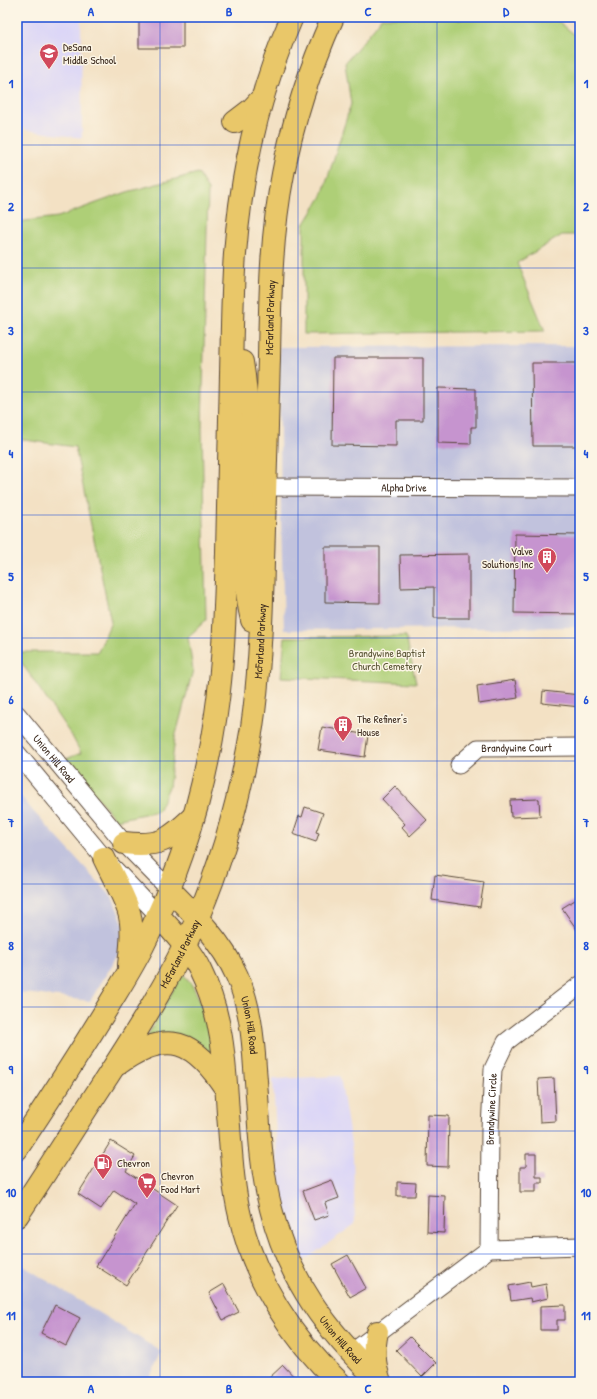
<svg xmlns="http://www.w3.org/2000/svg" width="597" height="1399" font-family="'Patrick Hand',sans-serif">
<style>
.built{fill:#dbd6f7}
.industrial{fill:#c1c2dd}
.green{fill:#aecf77;stroke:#747c4a}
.building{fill:#c694cf}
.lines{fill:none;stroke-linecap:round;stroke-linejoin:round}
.minor-casing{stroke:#574537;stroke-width:19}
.major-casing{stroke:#574537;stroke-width:24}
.minor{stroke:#fff;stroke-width:17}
.major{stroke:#e9c769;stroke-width:22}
.grid{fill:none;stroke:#1d4ed8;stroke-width:1;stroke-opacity:0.55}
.labels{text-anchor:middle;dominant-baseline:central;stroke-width:3;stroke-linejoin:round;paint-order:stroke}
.poi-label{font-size:11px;fill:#3b2a1e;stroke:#fcf5e5;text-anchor:start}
.street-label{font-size:11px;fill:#3b2a1e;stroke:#fcf5e5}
.park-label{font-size:11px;fill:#585334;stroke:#fcf5e5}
.neatline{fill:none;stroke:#1d4ed8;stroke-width:1.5}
.grid-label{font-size:13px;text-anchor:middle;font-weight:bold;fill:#1d4ed8}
</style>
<rect width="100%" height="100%" fill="#fcf5e5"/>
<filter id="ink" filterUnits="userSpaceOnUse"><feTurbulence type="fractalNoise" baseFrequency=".025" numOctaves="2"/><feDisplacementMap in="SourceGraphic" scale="8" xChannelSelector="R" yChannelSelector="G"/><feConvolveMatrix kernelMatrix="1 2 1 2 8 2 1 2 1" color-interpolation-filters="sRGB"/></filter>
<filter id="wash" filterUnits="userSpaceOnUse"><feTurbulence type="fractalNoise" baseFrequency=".012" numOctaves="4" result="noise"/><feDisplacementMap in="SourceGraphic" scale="16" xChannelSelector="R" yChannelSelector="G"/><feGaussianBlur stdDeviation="0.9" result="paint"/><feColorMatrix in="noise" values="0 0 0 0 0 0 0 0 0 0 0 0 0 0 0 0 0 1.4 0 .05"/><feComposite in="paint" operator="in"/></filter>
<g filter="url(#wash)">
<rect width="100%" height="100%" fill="#f3e1c4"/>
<path class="built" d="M17,17h64l1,121 -55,-8 -10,-7z
M340,1076l13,81 2,67 -53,38 -19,-62 -5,-29 -5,-92z"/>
<path class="industrial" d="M580,346v281l-296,3 -3,-109 -2,-174z
M17,791l15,19 80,87 12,28 -4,27 -30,49 -73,-9z
M17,1262l145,90 -14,30h-131z"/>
<path class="green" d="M381,17h72l6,3 8,-3h86l27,22v196h-18l-45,28 28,68 -241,3v-109l18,-29 29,-92 -6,-41 33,-40z
M198,173l10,17 -6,238 4,192 -18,17 5,33 -18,68 -6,49 -11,24 -42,9 -50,-61 15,-6 -8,-15 -56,-82v-4h81l13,-30 -36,-175 -58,-8v-217l41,-5 69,-25z
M406,636l10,47 -135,-6 4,-40z
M182,974c14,7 36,68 29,80l-64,-17z"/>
<g id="blocks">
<path class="building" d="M139,17h44v31h-44z
M333,358h90v62h-27v26l-64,-1z
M532,363h48v83h-47z
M438,388l38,1v38h-5v17l-33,-1z
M515,534l65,1v79l-66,-1z
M325,547h55v56l-55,-1z
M469,554v64h-35v-31l-33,1 -1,-33z
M515,680l3,18 -39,6 -2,-18z
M543,691l37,4v12l-38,-4z
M322,727l46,8 -3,22 -47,-7z
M395,786l32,34 -17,16 -8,-9 3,-3 -23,-25z
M539,799l1,17 -29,1 -1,-17z
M305,807l18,6 -7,19 3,1 -3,9 -23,-8 6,-18 3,1z
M435,875l49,7 -4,25 -48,-7z
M575,900l5,8v26l-18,-26z
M554,1078l2,43 -16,1 -2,-43z
M428,1115l21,1 -1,51 -21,-1z
M111,1141l24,15 -9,15 51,34 -51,80 -30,-19 39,-62 -21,-14 -13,19 -23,-15z
M526,1154h10v23h6v6h-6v9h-16v-25h6z
M332,1180l7,18 -14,5 4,12 -15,5 -11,-29z
M397,1182l19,1 -1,13h-18z
M428,1195l17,1 -1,37 -17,-1z
M348,1255l18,33 -16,9 -18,-33z
M530,1282l1,5 15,-3 2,14 -17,4 -1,-4 -19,3 -2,-15z
M224,1284l15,28 -16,8 -14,-27z
M55,1305l25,13 -14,28 -25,-13z
M565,1305v15h-8v10h-17v-24z
M410,1337l26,26 -14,14 -26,-27z
M283,1365l16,17h-28l-3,-3z"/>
</g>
</g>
<g filter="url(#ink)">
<use href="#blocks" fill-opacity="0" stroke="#574537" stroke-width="1"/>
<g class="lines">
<defs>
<g id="minor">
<path id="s1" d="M254,487l326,1"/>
<path id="s2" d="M17,714l107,129 45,46"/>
<path d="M17,753l87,105 54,57"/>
<path id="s3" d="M459,765l19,-17 102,-1"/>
<path id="s4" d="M489,1249l1,-120 3,-60 13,-27 74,-57"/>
<path d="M351,1353l138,-104 91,-3"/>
</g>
<g id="major">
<path d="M235,122l17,-13 11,-12"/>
<path d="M242,362c9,53 5,107 4,161 0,34 -2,65 6,97"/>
<path d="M124,843c35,4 44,-2 69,-26"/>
<path d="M104,858c8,17 18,34 24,51 6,17 3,38 1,56"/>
<path id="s5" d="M169,889c26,26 53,53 68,87 13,29 16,61 18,92 4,46 4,95 16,141 18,72 56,122 109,173"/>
<path d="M158,915c15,17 32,34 42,55 23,46 25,94 28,144 3,34 4,69 12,102 14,63 52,123 99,166"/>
<path d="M118,1064c50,-36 76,-24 108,25"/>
<path d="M17,1149c30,-46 61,-93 90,-141 12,-20 25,-40 36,-62 37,-72 61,-152 73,-232 8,-54 9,-107 11,-161 1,-60 3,-120 4,-179 1,-40 1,-80 4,-120 6,-81 24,-162 57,-237"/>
<path id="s6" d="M17,1216c28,-42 55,-85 83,-128 36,-55 71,-110 98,-171 26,-60 43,-125 54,-190 8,-54 10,-110 11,-165 2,-68 4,-136 6,-204 1,-61 2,-123 14,-184 10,-54 27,-106 50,-157"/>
<path d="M377,1332c-4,18 -3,32 3,50"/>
</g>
</defs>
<use href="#minor" class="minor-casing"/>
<use href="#major" class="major-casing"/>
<use href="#minor" class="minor"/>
<use href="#major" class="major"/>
</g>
</g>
<path class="grid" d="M160,17v1365M298,17v1365M437,17v1365M17,145h563M17,268h563M17,392h563M17,515h563M17,638h563M17,761h563M17,884h563M17,1007h563M17,1131h563M17,1254h563"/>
<defs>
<symbol id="school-pin" viewBox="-11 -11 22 30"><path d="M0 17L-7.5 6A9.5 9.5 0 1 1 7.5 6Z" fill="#d1495b" stroke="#fcf5e5"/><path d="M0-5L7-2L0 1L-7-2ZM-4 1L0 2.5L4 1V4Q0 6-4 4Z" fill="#fff"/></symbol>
<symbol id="building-pin" viewBox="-11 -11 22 30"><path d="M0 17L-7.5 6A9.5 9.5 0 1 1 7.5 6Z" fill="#d1495b" stroke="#fcf5e5"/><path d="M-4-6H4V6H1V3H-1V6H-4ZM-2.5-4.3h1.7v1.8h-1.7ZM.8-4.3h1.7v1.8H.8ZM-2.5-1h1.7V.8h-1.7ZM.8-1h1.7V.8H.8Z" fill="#fff"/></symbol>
<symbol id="fuel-pin" viewBox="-11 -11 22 30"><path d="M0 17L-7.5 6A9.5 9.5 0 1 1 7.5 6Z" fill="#d1495b" stroke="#fcf5e5"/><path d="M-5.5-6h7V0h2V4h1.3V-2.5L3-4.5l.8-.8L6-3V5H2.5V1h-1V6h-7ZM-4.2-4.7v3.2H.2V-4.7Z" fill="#fff"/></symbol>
<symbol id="supermarket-pin" viewBox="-11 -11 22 30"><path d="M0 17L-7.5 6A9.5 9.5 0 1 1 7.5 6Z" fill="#d1495b" stroke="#fcf5e5"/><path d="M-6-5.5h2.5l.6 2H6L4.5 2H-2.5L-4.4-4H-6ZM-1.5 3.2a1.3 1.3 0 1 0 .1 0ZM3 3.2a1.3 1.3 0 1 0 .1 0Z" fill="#fff"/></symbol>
</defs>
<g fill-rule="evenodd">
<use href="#school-pin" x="38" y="42" width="22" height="30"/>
<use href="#building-pin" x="536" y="546" width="22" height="30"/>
<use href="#building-pin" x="332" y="714" width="22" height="30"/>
<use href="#fuel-pin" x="92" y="1152" width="22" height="30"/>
<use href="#supermarket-pin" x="136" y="1171" width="22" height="30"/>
</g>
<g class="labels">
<g class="poi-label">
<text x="63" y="47">DeSana<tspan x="63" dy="13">Middle School</tspan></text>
<text x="533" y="551" text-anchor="end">Valve<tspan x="533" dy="13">Solutions Inc</tspan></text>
<text x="357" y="719">The Refiner's<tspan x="357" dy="13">House</tspan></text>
<text x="117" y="1163">Chevron</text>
<text x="161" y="1176">Chevron<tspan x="161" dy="13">Food Mart</tspan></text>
</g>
<g class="street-label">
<text stroke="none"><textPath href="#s6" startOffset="958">McFarland Parkway</textPath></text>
<text stroke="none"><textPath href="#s1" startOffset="150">Alpha Drive</textPath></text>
<text stroke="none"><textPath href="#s6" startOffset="634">McFarland Parkway</textPath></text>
<text stroke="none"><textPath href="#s3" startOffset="64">Brandywine Court</textPath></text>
<text stroke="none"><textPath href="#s2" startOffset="58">Union Hill Road</textPath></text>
<text stroke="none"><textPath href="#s6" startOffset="309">McFarland Parkway</textPath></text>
<text stroke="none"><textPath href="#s5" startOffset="162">Union Hill Road</textPath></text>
<text stroke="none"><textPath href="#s4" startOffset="140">Brandywine Circle</textPath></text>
<text stroke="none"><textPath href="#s5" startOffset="497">Union Hill Road</textPath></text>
</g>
<g class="park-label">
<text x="387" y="653">Brandywine Baptist<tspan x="387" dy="13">Church Cemetery</tspan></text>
</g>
</g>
<rect width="597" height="1399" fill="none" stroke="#fcf5e5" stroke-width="44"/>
<rect x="22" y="22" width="553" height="1355" class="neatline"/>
<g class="grid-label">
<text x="91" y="16">A</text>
<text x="229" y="16">B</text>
<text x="368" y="16">C</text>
<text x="506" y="16">D</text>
<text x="11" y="88">1</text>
<text x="586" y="88">1</text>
<text x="11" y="211">2</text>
<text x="586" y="211">2</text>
<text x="11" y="335">3</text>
<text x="586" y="335">3</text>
<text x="11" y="458">4</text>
<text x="586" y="458">4</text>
<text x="11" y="581">5</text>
<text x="586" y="581">5</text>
<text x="11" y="704">6</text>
<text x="586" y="704">6</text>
<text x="11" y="827">7</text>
<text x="586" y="827">7</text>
<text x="11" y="950">8</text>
<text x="586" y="950">8</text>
<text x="11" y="1074">9</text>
<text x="586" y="1074">9</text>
<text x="11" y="1197">10</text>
<text x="586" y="1197">10</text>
<text x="11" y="1320">11</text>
<text x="586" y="1320">11</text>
<text x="91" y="1393">A</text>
<text x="229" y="1393">B</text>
<text x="368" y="1393">C</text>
<text x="506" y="1393">D</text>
</g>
</svg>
